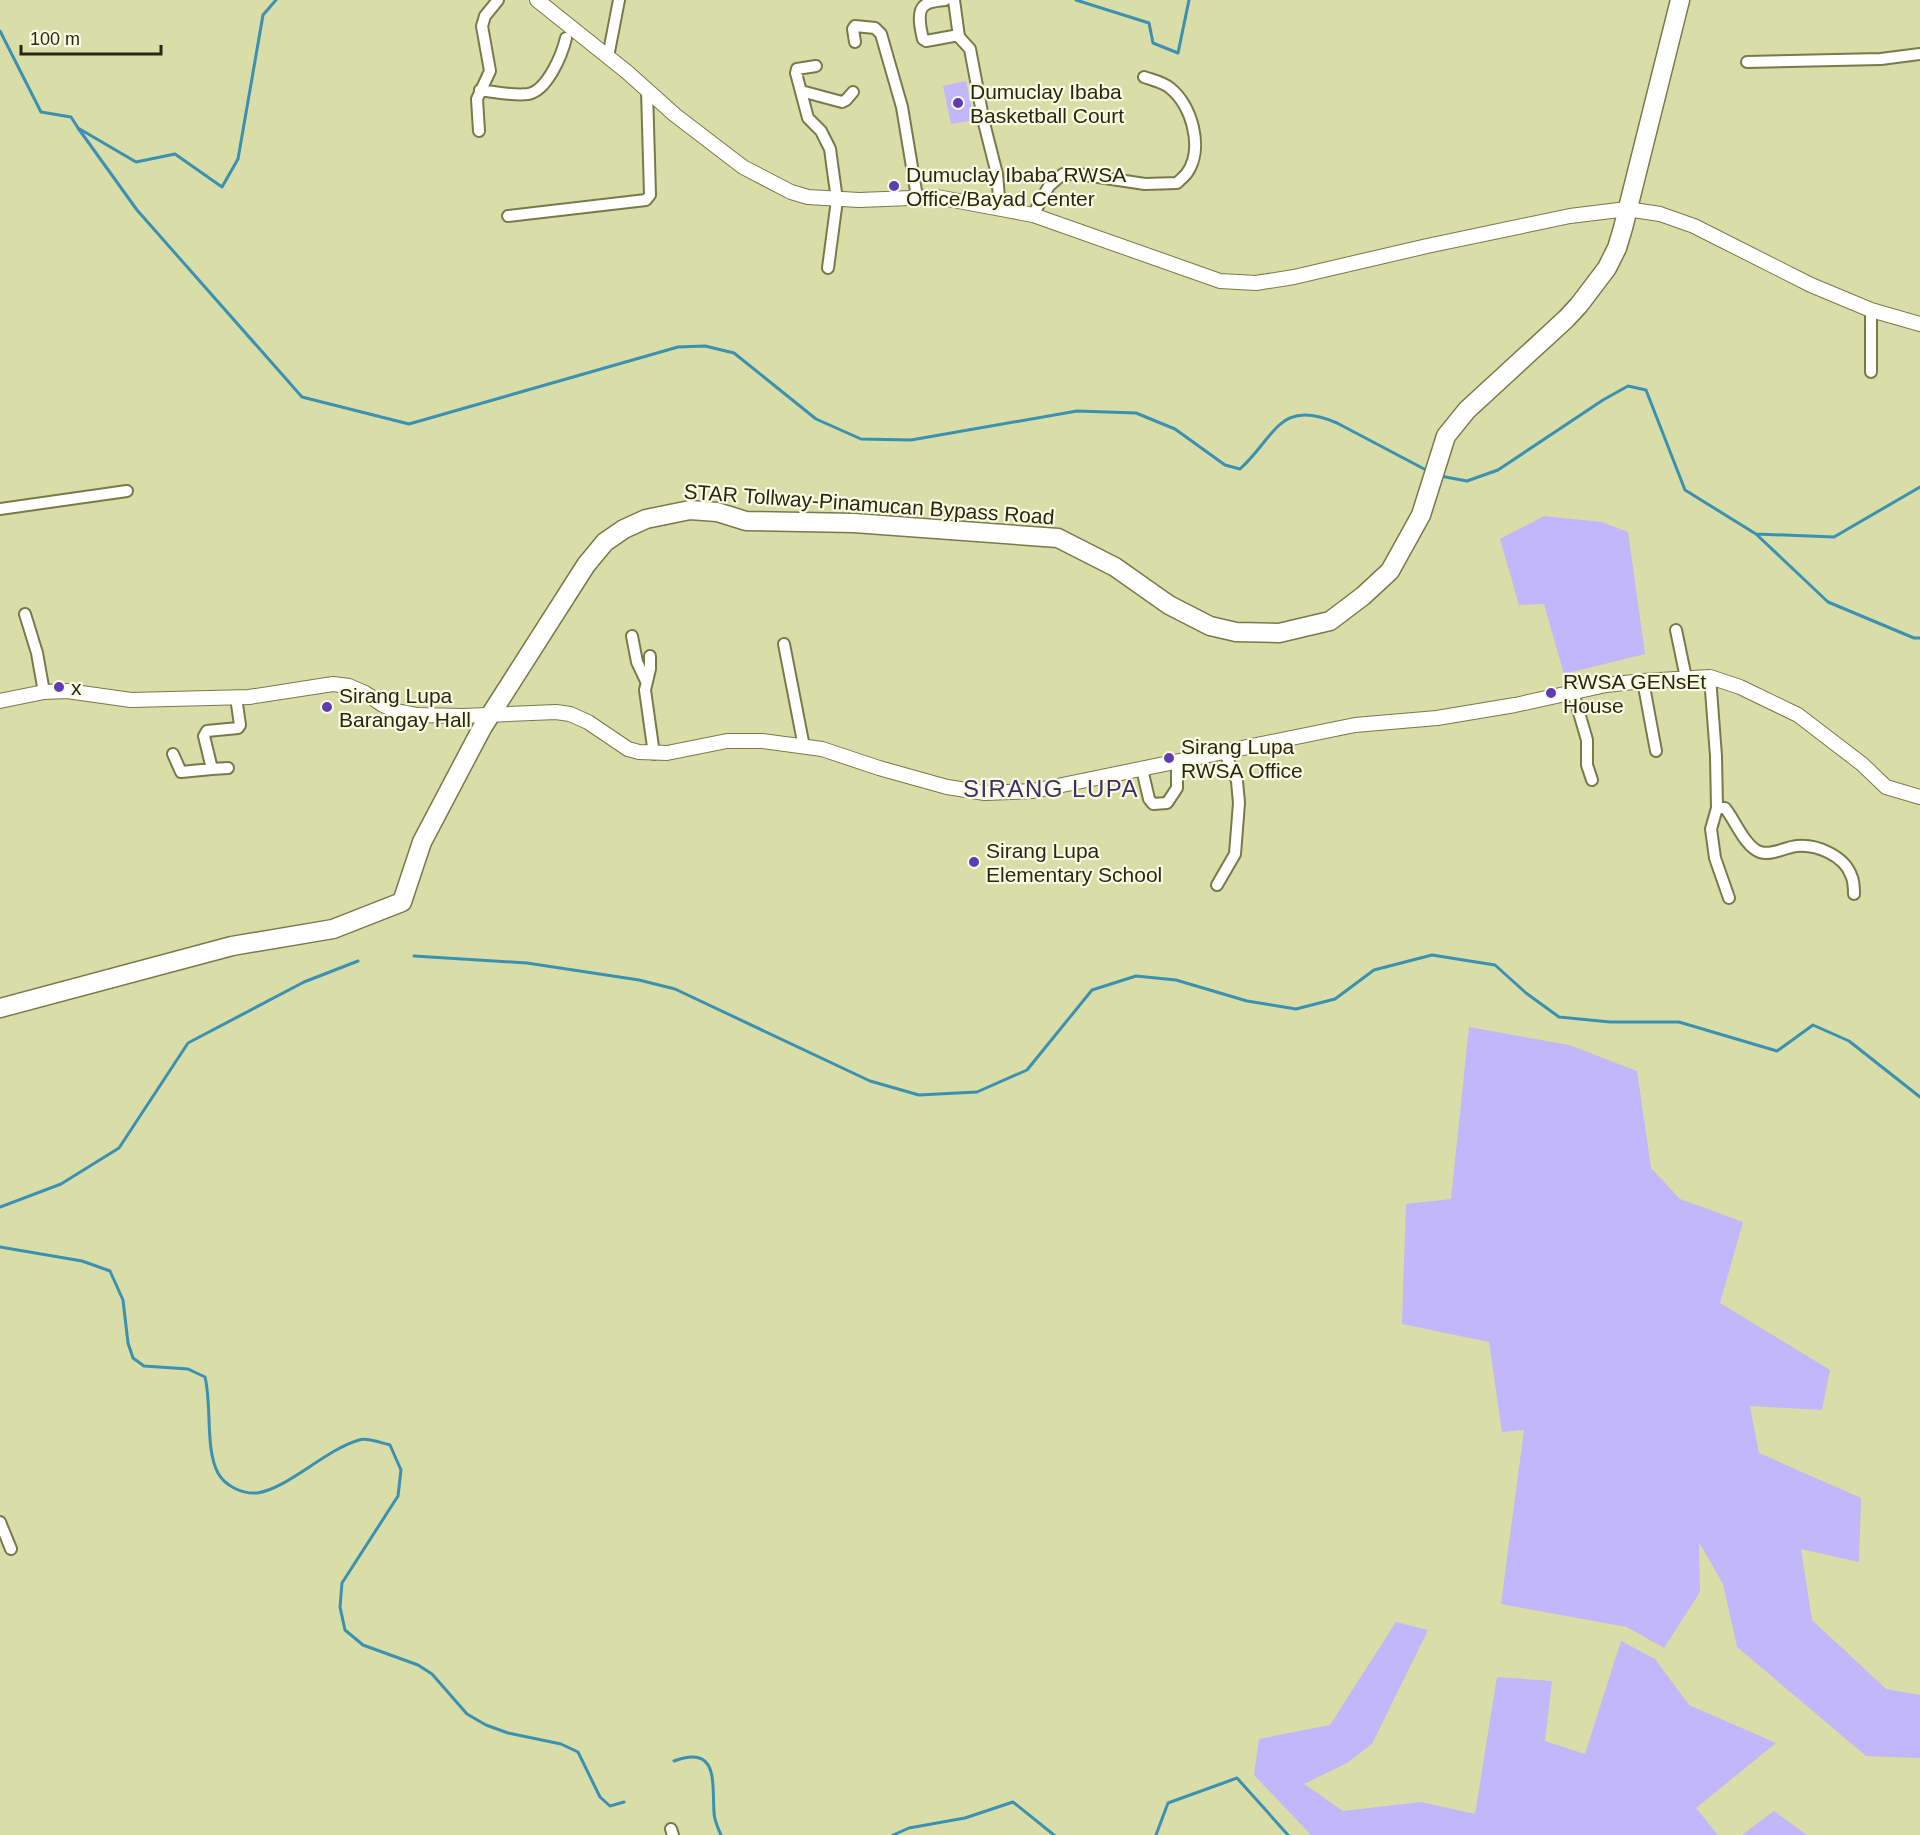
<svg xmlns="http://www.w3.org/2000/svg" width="1920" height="1835" font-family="Helvetica,sans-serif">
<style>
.green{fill:#c1b7fa}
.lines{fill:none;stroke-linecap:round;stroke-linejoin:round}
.stream{stroke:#3b91b1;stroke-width:3}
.minor-casing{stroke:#777a49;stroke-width:14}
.tertiary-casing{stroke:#777a49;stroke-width:16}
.primary-casing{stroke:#777a49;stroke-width:21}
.minor{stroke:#fff;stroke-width:10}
.tertiary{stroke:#fff;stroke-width:14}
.primary{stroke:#fff;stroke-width:18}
.poi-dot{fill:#5f3cb4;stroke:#f9fce1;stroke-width:2}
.labels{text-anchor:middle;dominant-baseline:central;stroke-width:4.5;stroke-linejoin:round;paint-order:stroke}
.poi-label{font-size:21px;fill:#272814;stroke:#f9fce1;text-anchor:start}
.street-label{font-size:21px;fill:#272814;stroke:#f9fce1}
.quarter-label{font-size:24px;letter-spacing:1.5px;fill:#3c2e6a;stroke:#f9fce1}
</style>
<rect width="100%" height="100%" fill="#d9dda7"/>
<path class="green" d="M966,81l8,39 -23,4 -8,-38z
M1544,516l58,6 26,10 17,122 -81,20 -20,-70 -25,1 -19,-66z
M1469,1027l100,18 68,26 14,97 29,31 63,23 -23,81 110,67 -8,40 -72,-4 9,47 102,45 -2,64 -58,-13 11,71 74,69 34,6v63l-54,-2 -129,-109 -14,-63 -24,-42 1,50 -36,56 -37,-21 -126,-23 23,-174 -22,2 -13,-90 -87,-18 4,-120 45,-5z
M1396,1622l32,8 -56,114 -25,19 -43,21 39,27 78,-9 54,12 22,-137 55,4 -7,60 40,13 36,-113 34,18 34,46 87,38 -80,65 22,27h-407l-57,-60 5,-36 71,-14z
M1774,1811l33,24h-65z"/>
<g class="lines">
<path class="stream" d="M1076,0l73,23 4,20 25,10 11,-53
M0,31l41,81 30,5 7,11 58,34 39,-8 47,33 16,-28 25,-144 13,-15
M78,128l59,82 165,187 107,27 269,-77 27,-1 29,7 82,66 45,20 50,1 166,-29 59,2 39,16 50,36 15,4c36,-33 39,-71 97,-46l91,48
M1440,476l27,5 31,-11 105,-70 25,-14 18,4 39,100 71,44 78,3 86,-50
M1756,534l72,68 86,36h6
M414,956l113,7 112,17 36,9 195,92 49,14 58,-3 50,-22 65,-80 44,-14 40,4 71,21 49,8 39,-10 39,-29 58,-15 63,10 31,28 33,24 51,5h69l98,29 36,-26 36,16 71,56
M0,1207l61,-23 58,-36 69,-105 116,-61 54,-21
M0,1247l82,14 28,10 13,29 5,43 5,15 11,8 44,3 17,8c7,28 0,72 13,96 7,13 24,21 39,20 30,-4 68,-43 102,-53 8,-3 22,3 31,5l11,25 -3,26 -56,87 -2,24 5,23 18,15 55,20 14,9 35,40 19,11 22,8 53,11 17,8 22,45 10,9 14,-4
M674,1761c45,-17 38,22 40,51 0,8 4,16 7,23
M893,1835l16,-7 56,-10 48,-16 41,33
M1156,1835l12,-32 69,-25 51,57"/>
<defs>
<path id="minor" d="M945,0c-6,1 -15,1 -20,5 -9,6 -4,26 -2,34l3,2 33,-6
M954,0l5,37 11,12 14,74 13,51 3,35
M855,42l-2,-13 2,-3 20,2 6,6 21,73 15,90
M608,57l11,-57
M1747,62l134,-3 39,-5
M816,66l-19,3 -1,4 12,45 13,13 9,18 7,51 -9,68
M480,90c15,2 33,6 48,4 19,-3 34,-39 38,-56
M801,91l41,11 4,-2 7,-8
M479,131l-2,-32 13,-28 -8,-45 3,-10 13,-16
M1033,215l16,-29 14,-12h15l67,10 32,-1c3,-3 7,-6 10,-10 17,-24 5,-68 -17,-85 -7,-6 -18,-8 -26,-11
M508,216l138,-16 4,-5 -3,-105
M1871,310v62
M0,509l127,-18
M25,614l12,39 7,39
M1676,630l10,48
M632,636l5,26 9,19
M784,644l20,103
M650,656v13l-5,21 9,64
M1710,677l6,79 1,52 -6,21 4,29 14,40
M1643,681l13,70
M1573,692l14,48v25l5,15
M173,754l8,18 31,-3
M228,768l-16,1 -8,-33 3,-5 31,-3 2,-3 -4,-28
M1142,769l7,30 4,5 14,-1 10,-15v-26
M1717,808h8c10,12 20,39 35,44 12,4 25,-5 37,-6 20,-2 47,10 54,29 3,6 3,12 3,19
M1217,885l18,-31 4,-51 -2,-22 -12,-28
M0,1522l11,27
M671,1829l2,6"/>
<path id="tertiary" d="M537,0l90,72 48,43 68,52 48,25 17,5 51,3 78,-3 96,18 187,66 36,2 38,-6 133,-31 143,-30 57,-7 33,5 34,12 117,59 60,25 49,14
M0,701l44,-9 23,-1 64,9 118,-3 84,-13 16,2 16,7 18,12 14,6 20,4 46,1 93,-4 14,2 18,8 40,27 11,3 28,1 60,-12h35l60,8 57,19 68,19 38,6 48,-2 322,-66 82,-7 78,-13 91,-20 37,-4 67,-4 30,10 58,28 64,49 24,23 34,10"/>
<path id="primary" d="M0,1008l232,-62 101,-17 69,-27 20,-60 60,-114 104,-163 19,-23 19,-13 22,-10 44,-9 27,2 29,9 108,2 204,15 57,29 54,38 41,21 26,6 43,1 51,-12 33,-25 27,-25 31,-56 25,-79 21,-26 99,-91 13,-14 28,-37 10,-20 6,-20 57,-228"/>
</defs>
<use href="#minor" class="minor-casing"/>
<use href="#tertiary" class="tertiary-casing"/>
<use href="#primary" class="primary-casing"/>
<use href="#minor" class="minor"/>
<use href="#tertiary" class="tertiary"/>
<use href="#primary" class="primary"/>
</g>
<g class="poi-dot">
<circle cx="958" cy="103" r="6"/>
<circle cx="894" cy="186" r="6"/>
<circle cx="59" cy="687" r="6"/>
<circle cx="1551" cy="693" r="6"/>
<circle cx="327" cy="707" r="6"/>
<circle cx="1169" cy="758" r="6"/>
<circle cx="974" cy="862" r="6"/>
</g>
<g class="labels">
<g class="poi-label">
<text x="970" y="91">Dumuclay Ibaba<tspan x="970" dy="24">Basketball Court</tspan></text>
<text x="906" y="174">Dumuclay Ibaba RWSA<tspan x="906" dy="24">Office/Bayad Center</tspan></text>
<text x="1563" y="681">RWSA GENsEt<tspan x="1563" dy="24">House</tspan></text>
<text x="71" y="687">x</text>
<text x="339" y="695">Sirang Lupa<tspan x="339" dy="24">Barangay Hall</tspan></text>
<text x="1181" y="746">Sirang Lupa<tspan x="1181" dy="24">RWSA Office</tspan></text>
<text x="986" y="850">Sirang Lupa<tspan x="986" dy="24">Elementary School</tspan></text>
</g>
<g class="street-label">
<text transform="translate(869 504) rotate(4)">STAR Tollway-Pinamucan Bypass Road</text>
</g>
<g class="quarter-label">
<text x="1051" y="788">SIRANG LUPA</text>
</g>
</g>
<path d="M21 45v9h140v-9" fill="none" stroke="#272814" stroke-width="3"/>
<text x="30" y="45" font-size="18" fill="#272814" stroke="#f9fce1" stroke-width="4.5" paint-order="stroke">100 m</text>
</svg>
